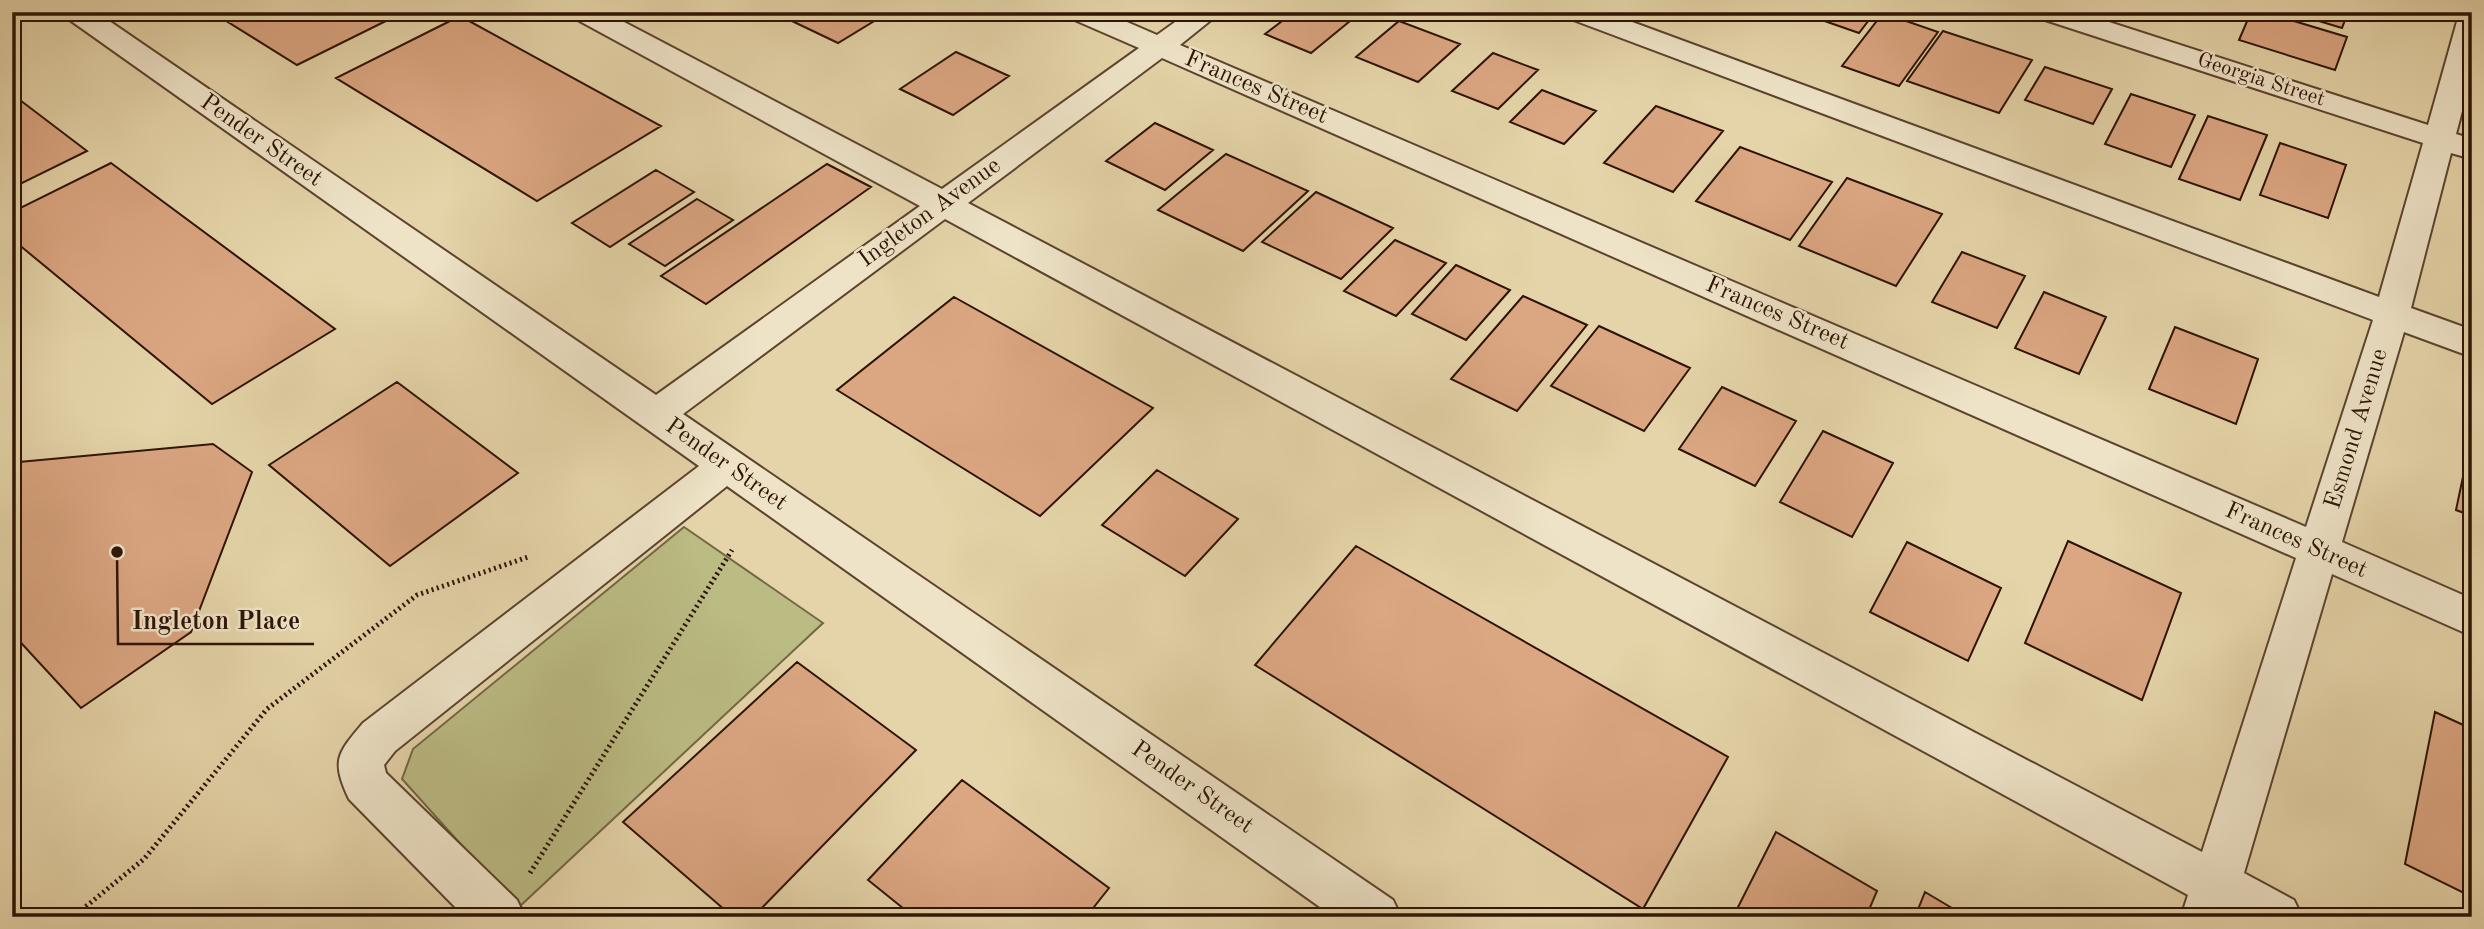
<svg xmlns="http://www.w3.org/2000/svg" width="2484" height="929" font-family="'Old Standard TT',serif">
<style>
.green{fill:#bbbb84;stroke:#746744;stroke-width:2}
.building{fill:#dba682;stroke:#2e1305;stroke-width:2}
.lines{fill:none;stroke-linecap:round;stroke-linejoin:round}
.minor-casing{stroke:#5c432e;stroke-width:4}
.path{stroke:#2e1305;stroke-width:5;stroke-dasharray:2 3.5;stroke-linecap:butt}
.minor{fill:#eee3c7;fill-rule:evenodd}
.labels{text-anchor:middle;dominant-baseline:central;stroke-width:5;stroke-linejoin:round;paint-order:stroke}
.far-street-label{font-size:21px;fill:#2e1305;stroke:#eee3c7}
.street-label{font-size:24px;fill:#2e1305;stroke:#eee3c7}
.leader{fill:none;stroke:#2e1305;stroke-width:2.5}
.callout-dot{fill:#2e1305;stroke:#eee3c7;stroke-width:2.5}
.callout-label{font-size:26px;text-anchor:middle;font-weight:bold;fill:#2e1305;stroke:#eee3c7;stroke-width:5;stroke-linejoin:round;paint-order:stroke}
</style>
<rect width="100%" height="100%" fill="#e5d4a9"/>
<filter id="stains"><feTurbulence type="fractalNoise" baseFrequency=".00286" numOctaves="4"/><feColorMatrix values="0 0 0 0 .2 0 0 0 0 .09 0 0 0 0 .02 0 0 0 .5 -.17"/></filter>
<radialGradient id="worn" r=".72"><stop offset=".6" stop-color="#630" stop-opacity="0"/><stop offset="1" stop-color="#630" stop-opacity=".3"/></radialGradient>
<path class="green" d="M684,527l139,96 -305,285 -116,-129 11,-30z"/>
<path class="building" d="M248,12h156l-107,53 -69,-43z
M806,12h83l-51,31 -46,-22z
M1294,12h67l-50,41 -46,-19z
M1817,12h58l-16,21 -46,-16z
M2251,12h13l83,25 -12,33 -96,-30z
M2289,12h59l-6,16z
M1883,13l55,19 -39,54 -57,-20z
M460,16l201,110 -124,75 -201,-123z
M1399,21l61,23 -42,38 -62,-25z
M1943,31l89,29 -33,53 -92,-32z
M956,52l53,24 -56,39 -53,-26z
M1493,53l45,17 -40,39 -46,-18z
M2045,67l67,22 -19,35 -68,-24z
M1542,90l54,21 -32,33 -54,-22z
M12,94l75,57 -75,37z
M2131,94l64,21 -24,52 -66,-23z
M1656,106l67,25 -50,61 -69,-29z
M2208,116l59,19 -27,65 -61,-21z
M1155,123l58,27 -48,40 -59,-29z
M2280,143l66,22 -18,53 -68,-23z
M1740,147l92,35 -42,58 -94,-39z
M1226,154l82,37 -65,60 -85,-41z
M111,163l224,166 -123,75 -200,-165v-27z
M827,164l44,23 -165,117 -45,-28z
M656,170l38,22 -84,55 -38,-24z
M1847,178l95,36 -46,72 -97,-40z
M1316,192l77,36 -52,51 -79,-37z
M697,199l36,21 -68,46 -36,-22z
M1395,240l51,23 -50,53 -52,-25z
M1962,252l63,24 -28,52 -65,-26z
M1456,265l54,25 -44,50 -54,-26z
M2044,292l62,25 -27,57 -64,-26z
M1523,296l64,29 -70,86 -66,-32z
M954,297l199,111 -113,108 -203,-126z
M1599,326l91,42 -46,63 -93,-45z
M2175,327l83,32 -22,65 -87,-35z
M397,382l121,91 -128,93 -121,-101z
M1722,387l74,34 -41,65 -76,-37z
M1823,431l70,32 -41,74 -72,-35z
M2472,434v82l-16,-6z
M213,444l39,28 -61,160 -110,76 -69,-75v-167l7,-4z
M1157,470l81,49 -53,57 -83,-51z
M2068,541l113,52 -39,107 -117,-57z
M1907,542l94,46 -33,73 -98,-49z
M1356,546l372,211 -85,152 -388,-244z
M797,662l119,88 -163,167h-20l-110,-95z
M2435,712l37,17v168l-67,-33z
M962,780l147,108 -23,29h-172l-46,-37z
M1776,832l101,59 -11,26h-133z
M1925,892l42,25h-52z"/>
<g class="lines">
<defs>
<path id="minor" d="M63,12h33l560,383 264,-189 -346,-188 -4,-6h35l337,177 197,-141 -69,-30 -4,-6h38l53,23 32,-23h32l-41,33 1126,482 67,-207 -805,-302 -4,-6h41l774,285 44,-154 -384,-125 -4,-6h43l350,113 30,-107 4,-6h10v61l-16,61 16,5v20l-21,-6 -40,155 61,22v27l-68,-25 -62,210 130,57v37l-140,-62 -88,299 50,27 8,17h-121l7,-22 -1243,-676 -262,195 710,486 8,17h-67l-607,-431 -332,265 -11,14 2,8 131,127 8,17h-60l-116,-118c-18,-39 -12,-45 14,-76l336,-257 -632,-448zM1162,58l1134,500 -94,294 -1234,-649z"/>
</defs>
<use href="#minor" class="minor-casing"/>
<path class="path" d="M530,873l202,-323
M73,917l71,-58 123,-150 150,-114 111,-38"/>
<use href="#minor" class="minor"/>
</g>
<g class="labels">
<g class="far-street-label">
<text transform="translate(2261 80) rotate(18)">Georgia Street</text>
</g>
<g class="street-label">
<text transform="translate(1256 88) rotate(23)">Frances Street</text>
<text transform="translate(261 141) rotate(35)">Pender Street</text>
<text transform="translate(930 213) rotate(-36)">Ingleton Avenue</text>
<text transform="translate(1777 314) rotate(23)">Frances Street</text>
<text transform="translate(2357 429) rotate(-73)">Esmond Avenue</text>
<text transform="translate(726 465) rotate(35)">Pender Street</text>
<text transform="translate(2296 541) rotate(24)">Frances Street</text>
<text transform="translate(1192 788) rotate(35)">Pender Street</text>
</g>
</g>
<path class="leader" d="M117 552L118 644H314"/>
<circle class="callout-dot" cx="117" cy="552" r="7"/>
<g class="callout-label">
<text x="216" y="629">Ingleton Place</text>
</g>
<rect width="2484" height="929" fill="none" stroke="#e5d4a9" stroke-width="42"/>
<rect x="14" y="14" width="2456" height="901" fill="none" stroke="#2e1305" stroke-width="3.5"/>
<rect x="21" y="21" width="2442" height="887" fill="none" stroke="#2e1305" stroke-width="2"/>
<rect width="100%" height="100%" filter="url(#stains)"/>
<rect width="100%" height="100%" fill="url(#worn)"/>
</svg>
